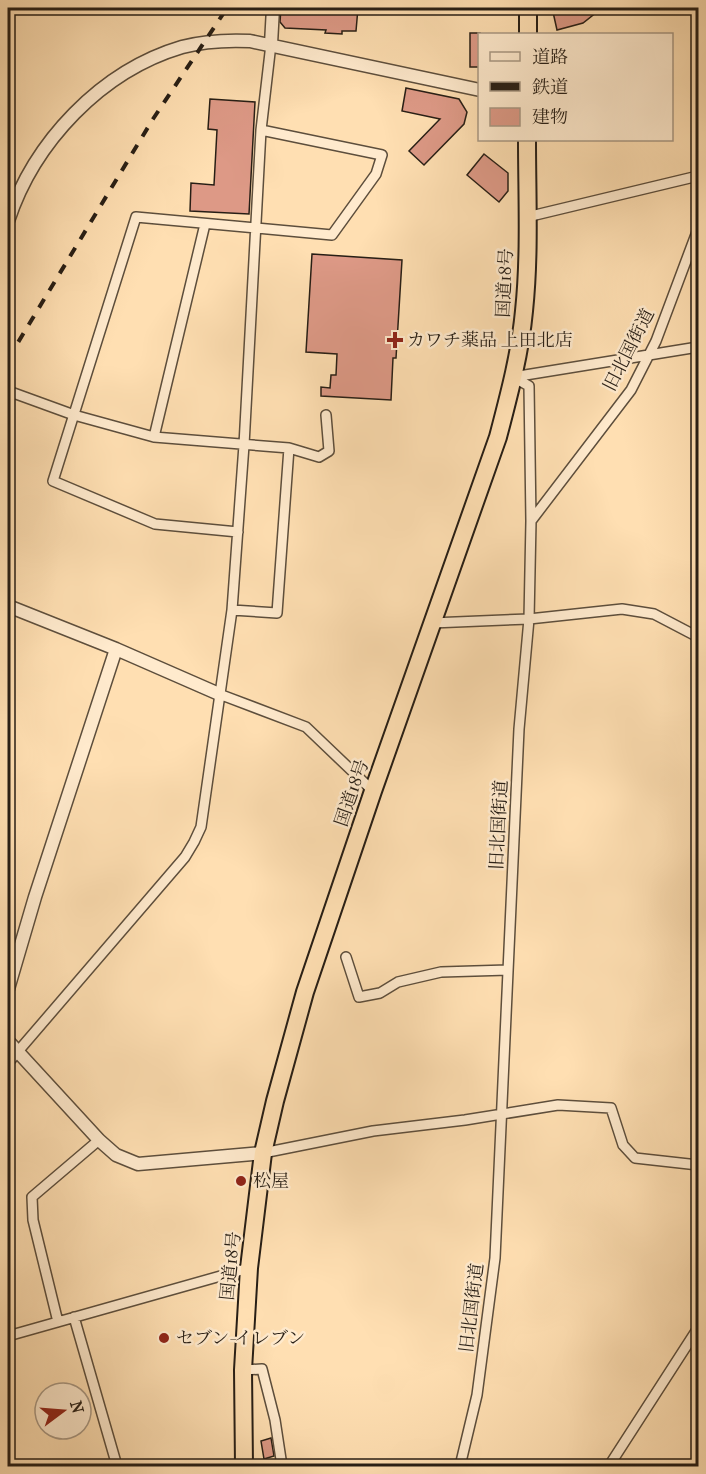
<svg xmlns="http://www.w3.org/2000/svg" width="706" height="1474" font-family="'IM FELL French Canon','Noto Serif JP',serif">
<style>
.building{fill:#dd9986;stroke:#271e15;stroke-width:1.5}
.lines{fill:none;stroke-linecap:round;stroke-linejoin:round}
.minor-casing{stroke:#5d4e3c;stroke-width:12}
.tertiary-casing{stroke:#5d4e3c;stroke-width:15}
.trunk-casing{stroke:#271e15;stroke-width:20}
.minor{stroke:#ffeacd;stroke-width:9}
.tertiary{stroke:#ffeacd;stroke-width:12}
.trunk{stroke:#ffdfb2;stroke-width:16}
.rail{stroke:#271e15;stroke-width:4;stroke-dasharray:10 10;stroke-linecap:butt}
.poi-dot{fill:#8f2418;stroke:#ffeacd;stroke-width:2}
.labels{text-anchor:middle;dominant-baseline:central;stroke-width:5;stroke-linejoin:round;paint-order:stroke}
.street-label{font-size:18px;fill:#271e15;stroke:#ffeacd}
.poi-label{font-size:18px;fill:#271e15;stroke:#ffeacd;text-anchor:start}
</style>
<rect width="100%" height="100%" fill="#ffdfb2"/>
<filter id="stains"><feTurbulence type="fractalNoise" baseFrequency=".00333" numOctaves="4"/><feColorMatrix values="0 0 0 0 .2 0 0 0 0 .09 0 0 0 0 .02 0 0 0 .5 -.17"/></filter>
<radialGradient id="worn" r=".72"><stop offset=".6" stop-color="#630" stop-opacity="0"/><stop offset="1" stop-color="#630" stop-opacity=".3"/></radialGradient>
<path class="building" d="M281,8h77l-2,23h-14v3l-17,-1 1,-3 -41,-2 -5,-6z
M571,8h31l-19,15 -26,7 -4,-18z
M470,33h10v34h-10z
M406,88l53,11 8,13 -3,12 -40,41 -15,-14 31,-32 -38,-8z
M210,99l45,3 -6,112 -59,-3 1,-28 23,2 3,-55 -9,-1z
M484,154l24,19v18l-9,11 -32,-27z
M312,254l90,6 -6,98h-3l-2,42 -70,-4v-9l9,1 1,-13h5l1,-21 -31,-2z
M271,1438l3,18 -10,3 -3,-18z"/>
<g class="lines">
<defs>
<path id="minor" d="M696,8l2,21
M527,217l171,-41
M513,377l185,-30
M8,391l66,24 80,22 135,11 -12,165 -45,-3
M154,437l51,-213
M289,448l30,9 10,-6 -3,-36
M531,521l100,-131 25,-49 42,-112
M238,532l-83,-8 -102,-43 83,-264 196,18 44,-61 6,-19 -121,-25
M8,618l3,-11
M432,623l97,-4 93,-10 32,5 44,23
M219,694l87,33 67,64
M346,957l13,40 21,-4 18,-11 43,-10 67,-2
M8,1063l177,-206 9,-15 7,-15 31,-217 12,-165 17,-315 10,-86
M263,1153l110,-22 92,-11 93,-15 53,3 12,37 12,13 63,7
M74,1317l43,149
M58,1322l-25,-102 -1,-23 67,-57
M8,1336l241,-68
M243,1370l19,-1 13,51 7,46
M460,1466l17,-71 18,-137 24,-529 10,-110 2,-98 -2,-135 -16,-9
M609,1466l89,-138"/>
<path id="tertiary" d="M271,44l2,-36
M8,221c26,-79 93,-150 174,-174 22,-6 45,-7 68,-6l230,49
M8,606l108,43 103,45
M8,989l27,-92 81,-248
M8,1041l91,99 17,15 22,9 125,-11"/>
<path id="trunk" d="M528,34v-26
M244,1466l-1,-96 6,-102 14,-115 12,-52 30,-109 68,-201 125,-354c11,-42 22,-83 26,-126 6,-57 3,-115 3,-171"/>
</defs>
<use href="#minor" class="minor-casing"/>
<use href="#tertiary" class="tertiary-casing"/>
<use href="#trunk" class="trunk-casing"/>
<use href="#minor" class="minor"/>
<use href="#tertiary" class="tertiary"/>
<use href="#trunk" class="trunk"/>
<path class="rail" d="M8,359l145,-240 74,-111"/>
</g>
<g class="poi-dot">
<path d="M392 331h6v6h6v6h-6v6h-6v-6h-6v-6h6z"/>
<circle cx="241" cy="1181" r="6"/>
<circle cx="164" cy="1338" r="6"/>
</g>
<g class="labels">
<g class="street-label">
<text transform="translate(505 283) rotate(-87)">国道18号</text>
<text transform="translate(629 350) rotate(-63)">旧北国街道</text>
<text transform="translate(352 793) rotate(-71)">国道18号</text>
<text transform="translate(499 825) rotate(-87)">旧北国街道</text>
<text transform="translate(231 1266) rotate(-84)">国道18号</text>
<text transform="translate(472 1308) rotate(-83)">旧北国街道</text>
</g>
<g class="poi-label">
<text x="407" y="340">カワチ薬品 上田北店</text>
<text x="253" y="1181">松屋</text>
<text x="176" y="1338">セブン-イレブン</text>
</g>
</g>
<rect width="706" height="1474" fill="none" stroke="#ffdfb2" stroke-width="30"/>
<rect x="9" y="9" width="688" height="1456" fill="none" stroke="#271e15" stroke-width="3"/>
<rect x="15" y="15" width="676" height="1444" fill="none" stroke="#271e15" stroke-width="1.5"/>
<rect x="478" y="33" width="195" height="108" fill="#ffeacd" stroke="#a99883" stroke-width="1.5"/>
<rect x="490" y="52" width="30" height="9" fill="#ffeacd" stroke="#a99883" stroke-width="1.5"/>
<text x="532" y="63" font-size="18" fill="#271e15">道路</text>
<rect x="490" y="82" width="30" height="9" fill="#271e15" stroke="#a99883" stroke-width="1.5"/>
<text x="532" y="93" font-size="18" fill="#271e15">鉄道</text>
<rect x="490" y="108" width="30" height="18" fill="#dd9986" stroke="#a99883" stroke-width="1.5"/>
<text x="532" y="123" font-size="18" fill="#271e15">建物</text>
<g transform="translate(63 1411) rotate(74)"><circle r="28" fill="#ffeacd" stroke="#a99883" stroke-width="1.5"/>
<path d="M0-4.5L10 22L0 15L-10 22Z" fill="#8f2418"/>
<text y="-9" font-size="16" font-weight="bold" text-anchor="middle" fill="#271e15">N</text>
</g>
<rect width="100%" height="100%" filter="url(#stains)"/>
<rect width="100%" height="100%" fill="url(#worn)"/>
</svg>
